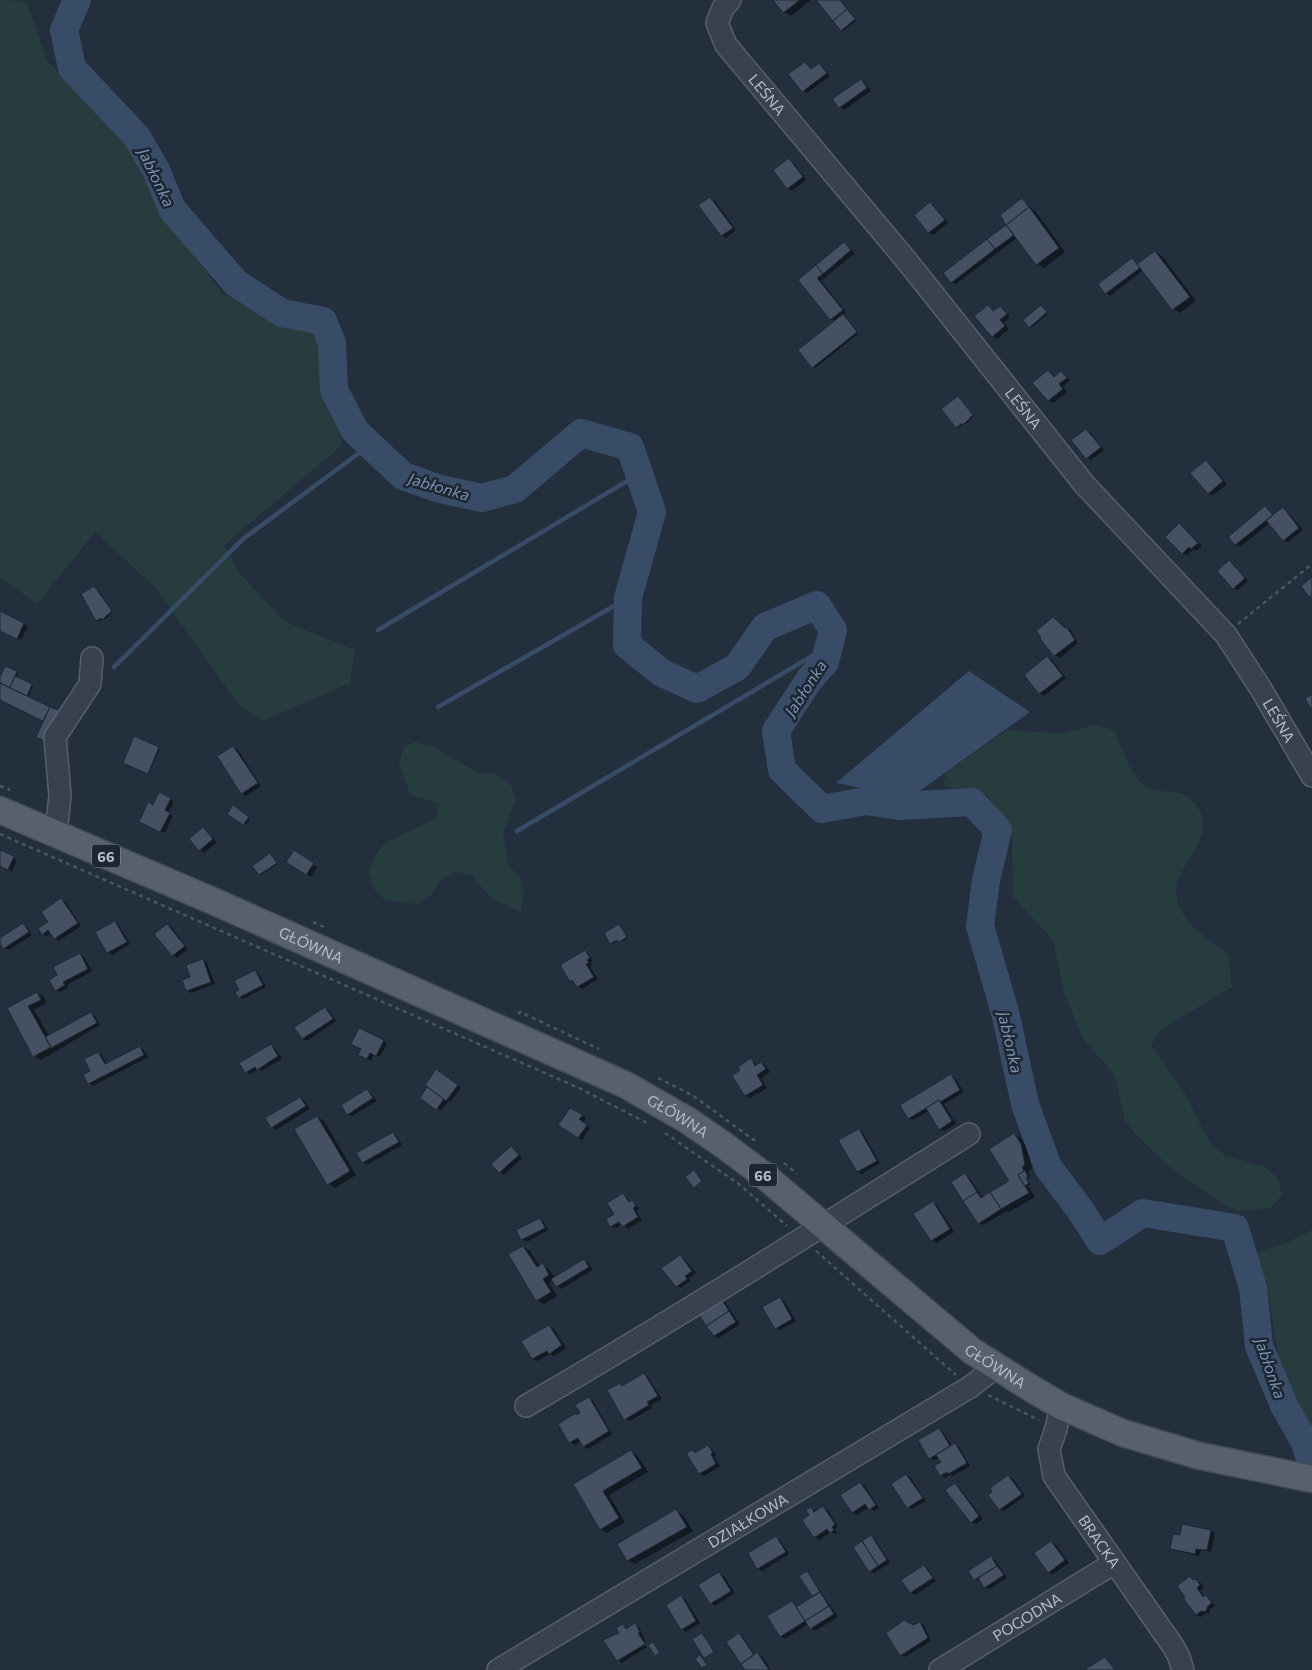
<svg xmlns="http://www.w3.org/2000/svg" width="1312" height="1670" font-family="Commissioner,sans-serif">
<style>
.green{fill:#263c3f}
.water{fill:#394c67}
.shadow{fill:#0007}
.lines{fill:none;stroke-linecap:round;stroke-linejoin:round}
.stream{stroke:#394c67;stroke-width:4.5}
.river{stroke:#394c67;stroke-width:28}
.building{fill:#455162;stroke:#1f2835}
.minor-casing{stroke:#565f6c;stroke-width:24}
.major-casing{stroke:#414a57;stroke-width:29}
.path{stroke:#44595c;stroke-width:2.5;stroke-dasharray:4 4;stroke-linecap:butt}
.minor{stroke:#38414e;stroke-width:21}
.major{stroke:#56606e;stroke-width:26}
.labels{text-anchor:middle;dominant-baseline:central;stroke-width:5;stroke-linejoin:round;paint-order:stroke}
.shield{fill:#1d2633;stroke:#878f9c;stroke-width:1}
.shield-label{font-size:14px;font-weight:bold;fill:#b4bcc9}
.street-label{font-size:15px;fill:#b4bcc9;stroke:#1d2633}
.water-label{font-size:16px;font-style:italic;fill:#7c92b1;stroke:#1d2633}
</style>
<rect width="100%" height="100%" fill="#242f3e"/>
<path class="green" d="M0,0l26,1 22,62 77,70 47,94 51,67 76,29 19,12 3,23 2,35 20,29 -2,24 -117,99 16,29 45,48 70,28 -5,33 -87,38 -25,-17 -83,-117 -60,-55 -58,72 -37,-27z
M1095,725l19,5c8,17 17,50 35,58 18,8 33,-4 48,18 19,29 -12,52 -20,77 -3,11 3,28 10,37 6,9 31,26 41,34l4,33 -72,43 -9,16 33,46 26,51 16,13 37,10 15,12 4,17 -11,13 -33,3 -14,-7 -53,-36 -36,-34 -10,-14 -11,-46 -31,-35 -19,-47 -11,-52 -40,-43 -1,-62 -25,-40 -44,-9 4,-15 61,-41 53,4z
M415,742l17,4 46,27 18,1 15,11 5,15 -13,32 5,33 12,12 4,16 -3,19 -30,-14 -20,-23 -16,-3 -15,8 -8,14 -14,10 -32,-3 -12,-12 -5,-17 6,-16 10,-13 50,-24 4,-15 -29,-10 -11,-30 4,-16z
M1312,1230v201l-32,-64 -13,-82 -14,-31 35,-12z"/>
<path class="water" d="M969,671l61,41 -119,85 -75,-14z"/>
<path class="shadow" d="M774,0h37l-20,16 -7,-4z
M818,0h23l15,21 -13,10z
M805,63l7,7 7,-5 4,2 7,9 -23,17 -4,-2z
M861,80l4,3 6,8 -27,19 -4,-3z
M789,159l4,3 13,18 -14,11 -5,-3z
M710,198l5,3 21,29 -10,8 -5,-3z
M1022,200l14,12 29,40 -21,16 -7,-4 -20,-26 -61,46 -5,-2 57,-57z
M930,203l4,3 14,17 -15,12 -4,-3z
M844,243l11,10 -34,28 25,31 -4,4 16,18 -43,34 -2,-1 23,-46 -5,-2 -31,-39z
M1155,252l7,4 34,45 -16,12 -7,-4 -30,-39 -33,26 -4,-3 26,-33 7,5z
M988,307l7,5 5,-4 10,9 -6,6 5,6 -12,10 -4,-3z
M1043,307l5,7 -17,14 -1,-1z
M1049,372l6,5 6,-5 9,8 -7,7 4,5 -14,11 -4,-3z
M959,398l15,18 -8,8h-3l-5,4 -2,-1z
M1086,430l4,2 14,18 -13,10 -4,-2z
M1206,461l4,3 17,20 -14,11 -5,-2z
M1266,508l8,8 9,-7 4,2 16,19 -15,12 -4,-2 -14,-17 -30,24 -4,-3 -6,-7z
M1179,524l23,22 -6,5 -2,-2 -7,6 -5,-2z
M1229,561l4,3 15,17 -10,9 -5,-2z
M94,587l7,7 12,18 -9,8 -2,-1 -3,2 -2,-1z
M0,613l28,13 -7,14 -21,-10z
M1054,619l17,11 7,13 -18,15 -5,-3 -13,-16z
M1047,658l5,2 14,18 -22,18 -4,-3z
M6,668l12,5 -2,5 17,8 -5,12 32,15 -15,7 -45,-20v-20z
M135,738l25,11 -11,24 -24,-10z
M233,747l5,3 23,36 -15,10 -4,-3z
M170,799l4,3 -6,11 5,3 -8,17 -20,-9 8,-18z
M233,807l17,11 -4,7 -18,-11z
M203,829l14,13 -13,11 -14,-13z
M0,851l17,9 -5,11 -12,-6z
M298,854l19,13 -6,10 -24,-16z
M270,855l8,9 -17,11 -1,-1z
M61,900l5,2 15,24 -22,15 -4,-3 -4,-5 -4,3 -4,-2z
M115,922l4,3 11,19 -18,11 -4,-3z
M23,925l4,2 5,8 -23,15 -5,-2 -4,-8z
M168,925l4,3 16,21 -11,9 -4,-3z
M619,925l9,13 -7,4 -2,-2 -6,4 -2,-1z
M585,952l4,2 4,7 -2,1 1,3 -2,2 8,12 -16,10 -11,-8z
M80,954l4,3 8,14 -25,14 1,3 -8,4 -5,-2 4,-14z
M203,960l4,3 8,21 -24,9 -4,-3 4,-12z
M255,972l4,2 7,13 -23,12 -4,-2 1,-7z
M37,993l7,4 3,6 -13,7 15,26 42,-23 4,3 5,9 -59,35 -7,-4 -25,-47z
M325,1008l4,3 7,10 -29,20 -5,-3z
M360,1029l27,14 -7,14 -6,-3 -3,7 -12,-7 3,-6z
M271,1045l4,3 7,11 -20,12 -3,-2 -9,5 -4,-2z
M140,1047l4,3 4,7 -55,29 -4,-3 9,-30 4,2 5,10z
M751,1060l6,6 4,-3 5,3 4,6 -9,6 6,10 -17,10 -4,-2 -12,-20 8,-5z
M440,1073l21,15 -10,14 -2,-1 -8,10 -20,-14z
M951,1076l4,2 9,14 -20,12 12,20 -12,7 -4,-2 -11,-18 -16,9 -4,-2z
M367,1090l4,3 6,8 -25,15 -4,-2z
M300,1098l5,3 5,8 -34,21 -4,-3z
M571,1109l15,9 -3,5 7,5 -8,12 -4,-3z
M317,1117l7,4 32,54 -21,13 -7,-4z
M859,1130l4,3 17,30 -18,11 -4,-2z
M393,1134l4,2 5,9 -35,20 -4,-3z
M1014,1135l7,3 7,11 4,20 -4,2 2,4 -3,5 3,4 -2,2 7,11 -26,15 -2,-1 -24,14 -4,-2 -14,-48 4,2 14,21 28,-17z
M511,1148l11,10 -18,17 -11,-10z
M623,1195l4,2 4,6 1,-1 4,2 3,5 -3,2 6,9 -14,9 -6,-5 -6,4 -5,-2z
M933,1203l4,2 17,27 -18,11 -4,-3z
M540,1219l4,3 4,8 -21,12 -5,-3z
M523,1247l7,4 10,16 3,-2 6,4 6,9 29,-18 4,2 5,8 -32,19 -4,-3 -4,-6 -4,3 8,13 -13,8 -7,-4 -27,-45z
M680,1256l4,3 12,14 -7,6 1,2 -9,7 -4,-2z
M780,1299l4,2 12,20 -16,9 -5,-2z
M721,1300l4,2 15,22 -21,14 -5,-2z
M549,1326l5,3 12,19 -12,8 -4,-2 -13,7 -4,-2 -10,-17z
M644,1374l4,3 14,22 -11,6 1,3 -22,13 -5,-2 -5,-35 4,2z
M589,1399l4,2 19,33 -24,15 -5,-3 -2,-5 -6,4 -5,-3 -10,-18 21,-11z
M939,1430l4,2 9,14 3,-2 4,3 11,19 -17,10 -2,-2 -6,4 -4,-3 2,-12 -4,-5 -4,2 -5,-2z
M708,1446l4,3 4,6 -2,2 6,9 -16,10 -5,-3 -6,-22 4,2z
M631,1451l6,4 11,17 -39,23 16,27 -18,11 -6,-4 -27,-45z
M906,1475l5,3 15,23 -14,8 -4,-2z
M1008,1476l5,3 12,17 -21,15 -4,-2z
M860,1483l5,3 14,22 -5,3 -5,-4 -12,8 -4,-3z
M955,1485l4,2 24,32 -7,5 -5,-2z
M823,1508l5,2 10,17 -3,2 2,4 -2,1 -4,-2 -12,8 -4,-3 -4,-21v-7l5,2z
M676,1511l7,4 10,16 -58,33 -7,-4 -9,-16z
M1183,1525l28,6 4,2 -4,19 -10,-2 -2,6 -23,-5 -4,-2 9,-12z
M776,1537l4,3 9,14 -27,17 -4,-3z
M871,1537l4,2 15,24 -16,10 -4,-2z
M1051,1542l5,3 13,18 -16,11 -4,-2z
M991,1557l4,3 12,18 -18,11 -4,-2 -4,-6 -1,1 -5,-3 -5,-8z
M924,1567l4,2 8,12 -21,14 -5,-3z
M807,1572l31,45 -23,14 -7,-7 -23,15 -5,-3 12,-34 5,5 17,-10 -1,-1z
M719,1573l5,3 11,17 -20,13 -4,-3z
M1190,1578l10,4 4,6 -4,3 5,6 5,2 5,7 -5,3 -1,5 -3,-1 -5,4 -4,-2 -12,-16z
M681,1597l4,2 15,24 -14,9 -4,-3z
M920,1623l4,2 7,16 -26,16 -4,-2z
M623,1625l5,4 7,-4 4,2 7,16 -6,-3 -1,2 8,5 -25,16 -4,-3z
M739,1634l4,3 12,18 2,-1 5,2 9,14h-24z"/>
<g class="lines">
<path class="stream" d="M378,630l261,-156
M114,667l129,-128 127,-94
M438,707l190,-109
M517,831l312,-185"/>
<path class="river" d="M77,0l-13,30 8,38 65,69 19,33 16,39 64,74 46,30 41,8 9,22 2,47 21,41 48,45 37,13 42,9 33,-9 66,-56 49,14 22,65 -24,86 -1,47 35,28 35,16 40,-22 28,-40 52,-22 16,25 -8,32 -16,18 -33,51 6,39 40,39 44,-8 33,5 73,-4 26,28 -12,50 -6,46 26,90 19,88 23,63 33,44 19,30 43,-28 92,15 18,60 6,58 25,59 21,38 7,22"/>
</g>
<path class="building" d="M773,0h27l-17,13z
M816,0h24l7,9 -14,12z
M847,9l8,10 -14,12 -8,-10z
M805,62l6,7 8,-6 8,10 -25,19 -14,-18z
M861,79l6,9 -28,20 -7,-9z
M789,158l14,19 -16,12 -14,-19z
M710,197l23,31 -12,8 -23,-31z
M1022,198l7,9 -23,18 -6,-10z
M930,202l15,18 -17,13 -14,-18z
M1029,207l30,41 -23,17 -30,-40z
M1006,225l8,10 -19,14 -8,-10z
M987,239l8,10 -44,34 -8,-10z
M844,242l7,8 -28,24 -7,-9z
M1155,251l35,46 -18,13 -35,-46z
M1132,258l8,10 -35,26 -7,-10z
M816,265l7,9 -6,4 26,32 -13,10 -32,-40z
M988,305l5,6 7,-5 7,8 -7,6 5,6 -13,11 -18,-21z
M1041,305l6,7 -18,16 -6,-8z
M843,314l14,18 -45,36 -14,-18z
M1048,370l6,7 7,-6 6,7 -8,6 4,5 -15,12 -16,-18z
M958,396l15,19 -9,9h-3l-5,4 -15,-19z
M1086,429l15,18 -15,12 -15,-19z
M1206,460l17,21 -15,13 -18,-21z
M1265,506l8,9 -38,30 -7,-8z
M1283,507l16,21 -16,13 -17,-21z
M1179,523l19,20 -7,6 -2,-2 -7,7 -17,-17z
M1229,560l16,18 -12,11 -16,-18z
M1312,577v18l-3,2 -8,-11z
M94,586l18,25 -10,9 -1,-2 -5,3 -15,-27z
M0,611l24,12 -7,16 -17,-8z
M1053,617l12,11 1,-2 9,14 -21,16 -14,-17 1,-2 -5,-6z
M1047,656l16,20 -24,18 -15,-19z
M5,666l12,5 -7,17 -10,-5v-6z
M15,676l17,8 -5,12 -17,-8z
M0,683l50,24 -7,14 -43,-21z
M1312,694v16l-7,-11z
M50,707l11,4 -14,31 -11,-5z
M134,736l25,11 -11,27 -25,-11z
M233,746l25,37 -17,11 -24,-38z
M159,792l12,6 -6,12 5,3 -10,19 -21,-10 9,-20 5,3z
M233,805l16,12 -6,8 -16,-11z
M203,827l10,12 -14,12 -10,-12z
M0,850l14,6 -6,14 -8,-4z
M294,850l20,13 -8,12 -20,-13z
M270,853l7,10 -18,12 -7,-9z
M61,898l17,25 -24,16 -6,-9 -6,5 -4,-7 10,-6 -7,-10z
M115,921l12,21 -20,11 -12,-21z
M23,923l6,9 -26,17 -3,-6v-5z
M167,924l18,22 -13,10 -18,-22z
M619,924l8,13 -8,5 -2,-2 -7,4 -6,-11z
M585,950l5,8 -3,2 2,3 -3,1 8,13 -17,10 -5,-7 -2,2 -10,-17z
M80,953l8,16 -25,13 2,3 -10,6 -6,-11 8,-5 -4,-8z
M203,959l8,23 -25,9 -4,-11 8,-3 -4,-12z
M255,970l8,15 -25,13 -3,-6 4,-2 -5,-9z
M37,992l4,8 -13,6 23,41 -18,10 -26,-49z
M325,1007l8,12 -31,20 -8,-12z
M91,1012l6,11 -46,25 -6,-11z
M359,1028l25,12 -8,16 -6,-3 -3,6 -9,-4 3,-6 -10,-5z
M271,1044l7,12 -21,14 -2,-3 -10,6 -6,-10z
M140,1046l4,9 -56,29 -5,-9 7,-4 -6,-12 14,-7 7,12z
M751,1058l4,8 6,-4 5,7 -9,6 6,10 -18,11 -13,-20 8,-6 -2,-3z
M436,1069l22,16 -12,16 -21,-16z
M951,1074l9,16 -20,12 -1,-2 -31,19 -8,-14z
M427,1087l17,12 -8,11 -16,-12z
M367,1089l6,9 -26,17 -6,-10z
M300,1097l6,9 -35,22 -6,-10z
M939,1100l13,21 -13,9 -13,-22z
M570,1108l13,7 -4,4 8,6 -9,13 -20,-13z
M317,1116l33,55 -23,14 -33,-56z
M859,1129l18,32 -20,11 -19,-32z
M393,1132l6,10 -37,21 -6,-10z
M1014,1133l7,11 4,21 -3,2 2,4 -6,4 11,18 -28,16 -11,-17 19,-11 -20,-32z
M511,1146l8,9 -20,18 -8,-9z
M694,1170l8,11 -8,7 -9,-11z
M1025,1170l3,7 -2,1 3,5 -4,3 -7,-11z
M965,1173l12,19 -14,9 -12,-19z
M977,1192l4,6 9,-6 11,17 -23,15 -15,-23z
M623,1193l6,9 3,-2 4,6 -3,2 5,9 -16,10 -3,-5 -9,5 -4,-8 8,-5 -7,-11z
M933,1201l17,28 -19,12 -18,-27z
M540,1218l5,10 -24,12 -5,-10z
M523,1246l14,21 6,-4 6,12 -6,4 8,13 -15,9 -28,-47z
M680,1255l12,16 -7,5 2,3 -11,8 -15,-19z
M584,1259l5,8 -33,20 -5,-8z
M780,1297l12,22 -17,10 -13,-22z
M721,1298l8,13 -23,15 -8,-13z
M729,1311l7,11 -22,14 -8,-10z
M549,1325l13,20 -13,9 -2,-3 -15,8 -11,-18z
M644,1373l14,23 -11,6 2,3 -25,15 -17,-30 13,-7 2,3z
M589,1397l20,34 -26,16 -5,-9 -9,5 -11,-19 18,-11v2l4,-2 -5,-8z
M939,1428l11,18 -21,13 -11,-19z
M955,1443l12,20 -19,11 -1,-2 -7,4 -6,-10 7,-4 -5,-7z
M708,1445l5,8 -2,1 5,10 -17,10 -13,-21 7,-3 2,3z
M631,1450l11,18 -39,23 16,27 -19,12 -27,-46z
M906,1474l17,24 -16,10 -16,-24z
M1008,1475l14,19 -23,16 -11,-15 4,-3 -2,-4z
M860,1482l16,23 -7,5 -4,-6 -13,9 -12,-18z
M955,1483l24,33 -8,7 -26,-33z
M823,1506l12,18 -3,3 2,3 -4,3 -3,-4 -13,9 -12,-18 7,-5 -3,-5 5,-3 3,5z
M676,1509l11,18 -60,34 -10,-17z
M1182,1524l29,6 -4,20 -11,-1 -1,5 -25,-5 3,-15 7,1z
M871,1535l16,25 -9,6 -16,-25z
M776,1536l10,16 -29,17 -9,-16z
M862,1541l16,25 -9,6 -16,-25z
M1051,1541l14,19 -17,13 -14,-20z
M991,1556l6,10 -23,14 -6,-9z
M924,1565l9,13 -23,15 -9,-13z
M997,1566l7,9 -20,13 -6,-10z
M807,1571l13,21 -8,4 -13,-20z
M719,1572l12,19 -21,13 -12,-19z
M1190,1576l3,4 3,-1 4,6 -3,3 6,9 3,-2 6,8 -5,4v3l-3,2 -3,-1 -5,4 -13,-17 2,-1 -8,-11z
M820,1592l9,14 -24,15 -9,-14z
M681,1595l15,26 -15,9 -15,-25z
M792,1601l13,20 -25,16 -13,-21z
M829,1606l5,8 -24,15 -5,-8z
M904,1620l9,5 7,-3 8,16 -28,18 -14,-23z
M635,1623l5,9 -2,1 7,11 -28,17 -14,-21 16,-7 -3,-5 7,-4 3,5z
M702,1633l12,19 -10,6 -12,-19z
M739,1633l15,22 -13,9 -15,-22z
M653,1642l7,11 -5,3 -7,-11z
M757,1652l12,18h-24l-4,-6z
M700,1655l7,10 -5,3 -7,-9z
M1105,1657l10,13h-31z"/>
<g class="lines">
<defs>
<g id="minor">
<path id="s1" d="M730,0l-7,8 -6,15 9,22 181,216 177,223 142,151 35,54 51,87"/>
<path d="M56,834l4,-39 -5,-58 35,-53 2,-26"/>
<path d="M526,1406c150,-87 296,-180 443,-272"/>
<path id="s2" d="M1061,1406l-5,23 -7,20 5,27 119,170 6,11 4,13"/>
<path id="s3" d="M498,1670l472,-283 26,-20"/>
<path id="s4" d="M940,1670l174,-107"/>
</g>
<g id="major">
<path id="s5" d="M0,810l213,91 413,184 61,35 38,26 36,27 211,178 57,36 32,19 62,27 77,23 112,23"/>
</g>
</defs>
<use href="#minor" class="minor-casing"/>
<use href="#major" class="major-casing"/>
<path class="path" d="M1238,624l74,-60
M0,786l10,4
M0,834l579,254 70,36
M313,922l11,5
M518,1014l2,-2 79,37
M658,1078l34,17 66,48
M665,1133l75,52 47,41
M784,1163l13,11
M816,1251l140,124
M988,1395l51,25"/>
<use href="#minor" class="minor"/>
<use href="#major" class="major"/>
</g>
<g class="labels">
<g class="shield">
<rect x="92" y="844.5" width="28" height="23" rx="4"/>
<rect x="749" y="1163.5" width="28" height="23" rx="4"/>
</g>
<g class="shield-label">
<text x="106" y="856">66</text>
<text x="763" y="1175">66</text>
</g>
<g class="street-label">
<text stroke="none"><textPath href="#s1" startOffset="115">LEŚNA</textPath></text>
<text stroke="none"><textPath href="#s1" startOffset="520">LEŚNA</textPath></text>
<text stroke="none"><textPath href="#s1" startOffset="925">LEŚNA</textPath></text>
<text stroke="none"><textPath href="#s5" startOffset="339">GŁÓWNA</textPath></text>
<text stroke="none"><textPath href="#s5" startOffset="744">GŁÓWNA</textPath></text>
<text stroke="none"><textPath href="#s5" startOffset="1149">GŁÓWNA</textPath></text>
<text stroke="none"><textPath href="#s3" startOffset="291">DZIAŁKOWA</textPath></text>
<text stroke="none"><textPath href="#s2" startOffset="152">BRACKA</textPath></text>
<text stroke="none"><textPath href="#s4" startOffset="102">POGODNA</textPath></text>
</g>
<g class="water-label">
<text transform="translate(157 177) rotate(64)">Jabłonka</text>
<text transform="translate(439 486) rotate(16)">Jabłonka</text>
<text transform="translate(805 688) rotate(-57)">Jabłonka</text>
<text transform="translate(1011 1042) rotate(77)">Jabłonka</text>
<text transform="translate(1271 1368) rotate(71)">Jabłonka</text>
</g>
</g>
</svg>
